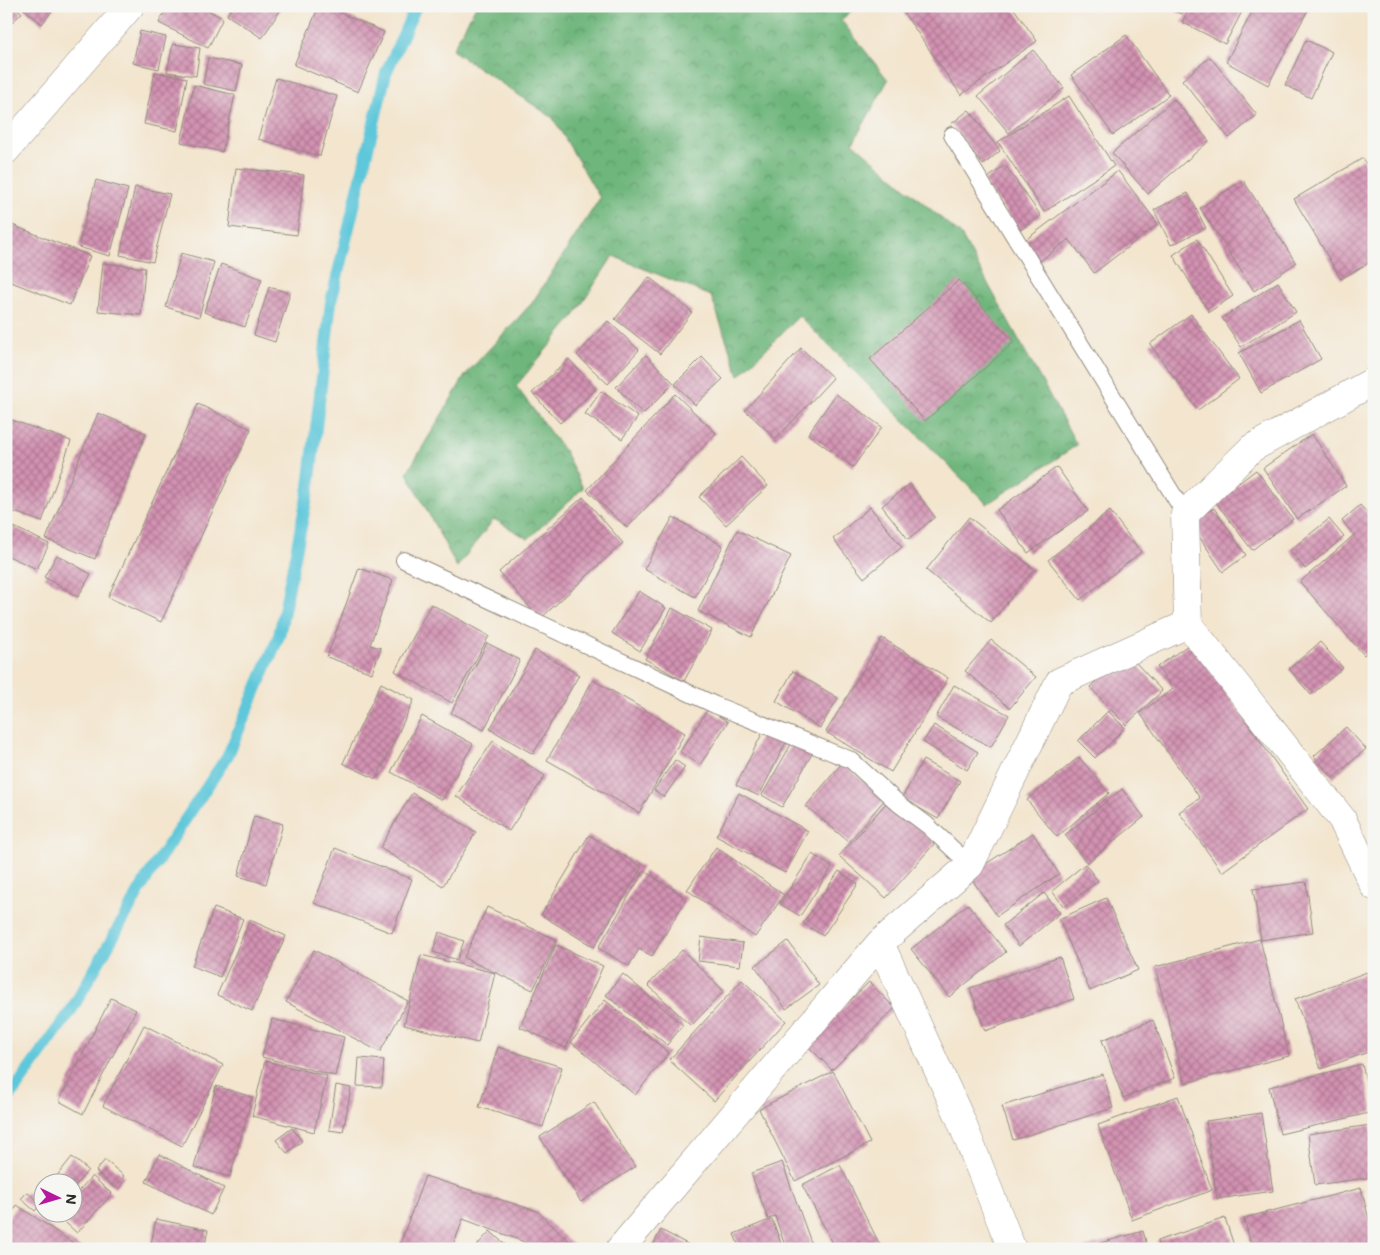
<svg xmlns="http://www.w3.org/2000/svg" width="1380" height="1255" font-family="Mali,sans-serif">
<style>
.forest{fill:url(#forest-crowns);stroke:#4c7054}
.lines{fill:none;stroke-linecap:round;stroke-linejoin:round}
.stream{stroke:#5ec7da;stroke-width:12}
.building{fill:url(#building-cross-hatch)}
.service-casing{stroke:#8f887c;stroke-width:18}
.minor-casing{stroke:#8f887c;stroke-width:29}
.service{stroke:#fff;stroke-width:16}
.minor{stroke:#fff;stroke-width:28}
</style>
<defs>
<pattern id="forest-crowns" width="20" height="18" patternUnits="userSpaceOnUse" patternTransform="scale(1.25)"><rect width="20" height="18" fill="#6eb67c"/><path d="M2 6a3 3 0 1 1 6 0M12 15a3 3 0 1 1 6 0" fill="none" stroke="#5b9466"/></pattern>
<pattern id="building-cross-hatch" width="8" height="8" patternUnits="userSpaceOnUse" patternTransform="scale(1.25)"><rect width="8" height="8" fill="#d392b2"/><path d="M0 0l8 8M0 8l8-8" fill="none" stroke="#ab7791"/></pattern>
</defs>
<rect width="100%" height="100%" fill="#f6f6f2"/>
<filter id="ink" filterUnits="userSpaceOnUse"><feTurbulence type="fractalNoise" baseFrequency=".02" numOctaves="2"/><feDisplacementMap in="SourceGraphic" scale="10" xChannelSelector="R" yChannelSelector="G"/><feConvolveMatrix kernelMatrix="1 2 1 2 8 2 1 2 1" color-interpolation-filters="sRGB"/></filter>
<filter id="wash" filterUnits="userSpaceOnUse"><feTurbulence type="fractalNoise" baseFrequency=".0096" numOctaves="4" result="noise"/><feDisplacementMap in="SourceGraphic" scale="20" xChannelSelector="R" yChannelSelector="G"/><feGaussianBlur stdDeviation="1.12" result="paint"/><feColorMatrix in="noise" values="0 0 0 0 0 0 0 0 0 0 0 0 0 0 0 0 0 1.4 0 .05"/><feComposite in="paint" operator="in"/></filter>
<g filter="url(#wash)">
<rect width="100%" height="100%" fill="#f3e5ce"/>
<path class="forest" d="M476,6h381l-16,14 47,60 -35,63 108,92 116,210 -90,59 -188,-188 -60,60 -28,-80 -98,-40 -39,60 -58,70 49,66 18,36 -55,51 -34,-20 -37,48 -50,-94 59,-99 66,-71 68,-105 -47,-80 -101,-68z"/>
<g class="lines">
<path class="stream" d="M6,1102l66,-93 76,-133 80,-121 51,-119 30,-149 22,-185 55,-229 30,-67"/>
</g>
<g id="blocks">
<path class="building" d="M6,6h9l7,7 -16,15z
M26,6h30l-14,18 -18,-15z
M167,6h33l23,12 -15,30 -49,-25z
M233,6h50l-21,32 -35,-23z
M319,6h6l59,26 -26,60 -64,-27z
M905,6h107l25,35 -76,54 -60,-86z
M1163,6h22l-3,8z
M1191,6h54l-20,38 -43,-22z
M1255,6h55l-42,79 -42,-23z
M140,31l26,6 -7,32 -26,-6z
M1126,35l43,60 -56,40 -42,-60z
M1306,40l26,12 -21,46 -26,-13z
M173,44l27,4 -4,28 -29,-4z
M1033,50l31,38 -55,45 -31,-37z
M1210,57l47,58 -28,23 -47,-58z
M208,58l34,7 -6,26 -33,-7z
M155,72l32,6 -10,53 -33,-7z
M276,78l61,18 -17,60 -62,-17z
M194,85l41,10 -13,57 -41,-10z
M1069,96l45,70 -70,46 -46,-70z
M1174,99l35,42 -61,53 -36,-41z
M969,110l31,41 -17,14 -32,-41z
M1363,158l11,19v83l-33,19 -47,-80z
M1005,165l36,51 -22,15 -35,-50z
M236,168l68,7 -7,60 -68,-8z
M1118,171l40,53 -64,49 -25,-34 -33,25 -16,-20z
M96,180l32,9 -18,67 -32,-9z
M1243,180l53,83 -42,28 -54,-83z
M135,187l35,7 -17,68 -33,-7z
M1188,193l18,35 -35,17 -17,-35z
M10,224l80,32 -20,49 -64,-25v-47z
M1197,239l36,57 -24,16 -36,-57z
M181,253l33,9 -15,55 -33,-10z
M103,263l42,5 -4,47 -43,-4z
M221,264l41,15 -17,48 -41,-15z
M649,277l43,35 -32,42 -45,-35z
M959,280l55,62 -89,79 -55,-62z
M1278,282l18,30 -55,35 -19,-29z
M269,287l21,6 -15,49 -21,-7z
M1191,314l48,65 -41,31 -48,-66z
M1299,320l22,39 -60,34 -22,-40z
M608,321l31,29 -31,34 -31,-29z
M801,348l32,30 -57,61 -31,-29z
M646,355l28,28 -31,31 -27,-27z
M702,357l21,22 -28,26 -20,-21z
M569,359l27,30 -36,34 -28,-30z
M601,391l37,26 -16,22 -37,-25z
M675,394l41,39 -89,95 -40,-38z
M836,394l46,33 -29,40 -45,-33z
M198,404l53,25 -90,193 -53,-25z
M98,413l48,20 -51,126 -49,-20z
M6,418l65,23 -29,81 -36,-13z
M1312,434l34,52 -49,33 -34,-51z
M741,457l27,29 -42,39 -27,-28z
M1057,467l31,44 -60,42 -31,-43z
M1256,470l37,49 -41,31 -37,-49z
M910,484l25,33 -27,22 -26,-33z
M583,497l40,46 -83,76 -41,-47z
M1360,505l14,15v126l-10,9 -64,-73 54,-47 -12,-14z
M870,507l32,40 -38,31 -31,-39z
M1214,508l32,47 -23,17 -33,-49z
M1110,511l31,41 -61,48 -32,-40z
M673,517l50,29 -28,51 -51,-28z
M969,517l65,52 -43,54 -65,-53z
M1329,519l15,18 -39,32 -15,-19z
M14,527l35,17 -12,25 -31,-14v-12z
M737,530l54,26 -40,81 -53,-26z
M57,555l34,19 -13,23 -34,-20z
M359,568l34,12 -23,65 11,3 -9,25 -45,-16z
M639,591l27,17 -26,43 -28,-18z
M431,604l58,32 -37,67 -57,-32z
M672,608l40,22 -28,51 -39,-22z
M882,638l66,40 -57,94 -65,-40z
M991,640l45,37 -26,31 -45,-37z
M1320,642l23,26 -32,27 -22,-26z
M487,643l33,17 -36,70 -33,-17z
M1191,643l117,166 -86,63 -43,-60 21,-14 -60,-85 33,-24 -16,-22z
M535,650l44,25 -46,79 -43,-25z
M1126,652l36,39 -36,34 -36,-38z
M793,671l45,27 -18,30 -44,-27z
M593,680l92,53 -46,80 -92,-53z
M381,683l33,17 -38,79 -33,-16z
M954,685l55,30 -18,32 -55,-30z
M708,709l20,13 -28,43 -20,-13z
M1108,711l17,17 -30,30 -17,-17z
M422,716l51,28 -31,56 -51,-28z
M934,725l44,27 -11,18 -44,-28z
M1346,727l20,22 -33,29 -19,-22z
M765,728l22,12 -28,56 -23,-11z
M493,741l52,35 -36,55 -53,-35z
M793,741l20,11 -31,55 -20,-12z
M1079,757l30,36 -52,44 -30,-37z
M675,760l10,7 -21,30 -10,-7z
M923,760l37,21 -22,38 -36,-21z
M842,763l43,36 -36,43 -43,-36z
M1122,789l22,28 -57,46 -22,-28z
M412,793l64,39 -33,54 -63,-38z
M739,793l69,38 -23,42 -69,-37z
M888,801l47,42 -49,55 -47,-42z
M254,816l29,8 -17,60 -28,-8z
M1033,833l26,41 -62,42 -28,-41z
M589,835l53,32 -48,80 -53,-32z
M716,847l68,48 -29,42 -68,-47z
M335,848l77,31 -20,54 -78,-30z
M812,854l20,13 -32,49 -20,-12z
M1085,864l13,17 -34,26 -12,-16z
M644,871l43,27 -35,58 -13,-7 -10,17 -31,-18z
M839,871l19,13 -35,52 -20,-13z
M1306,882l7,50 -52,8 -8,-51z
M1044,893l16,20 -41,33 -16,-21z
M1106,898l32,72 -48,21 -31,-72z
M968,904l38,48 -57,45 -38,-48z
M487,907l70,33 -24,50 -69,-32z
M214,908l29,11 -23,58 -28,-11z
M250,920l36,16 -34,75 -35,-16z
M439,932l25,9 -7,19 -24,-8z
M701,937l42,6 -3,23 -42,-5z
M1260,939l29,117 -104,27 -30,-116z
M788,941l31,44 -33,24 -31,-43z
M556,945l47,21 -37,82 -46,-21z
M314,950l94,51 -28,51 -94,-50z
M682,950l42,41 -33,35 -43,-41z
M421,955l74,18 -17,70 -74,-18z
M1060,957l14,42 -89,32 -15,-43z
M1367,972l7,19v59l-53,19 -26,-70z
M623,974l60,51 -16,20 -61,-50z
M742,980l44,41 -72,80 -45,-41z
M869,982l26,26 -63,62 -26,-26z
M111,998l25,12 -53,104 -24,-13z
M605,1000l64,53 -34,42 -64,-53z
M272,1019l72,18 -9,39 -73,-19z
M1153,1020l22,58 -52,20 -21,-58z
M144,1025l79,40 -41,81 -79,-40z
M498,1047l64,20 -19,60 -64,-20z
M1374,1056v16h-1l-4,-15z
M359,1058l25,2 -2,27 -25,-1z
M265,1061l62,15 -13,56 -62,-16z
M1362,1064l11,48 -93,22 -11,-47z
M833,1071l37,72 -75,38 -36,-72z
M1103,1074l10,34 -100,32 -11,-34z
M336,1085l15,3 -8,44 -14,-2z
M216,1086l36,11 -22,80 -36,-10z
M1178,1096l34,94 -80,30 -34,-95z
M594,1102l41,65 -54,35 -41,-65z
M1261,1113l12,78 -56,8 -11,-78z
M1371,1125l3,23v29l-59,8 -7,-51z
M292,1128l10,13 -15,12 -11,-13z
M159,1154l65,34 -13,27 -65,-33z
M72,1157l16,13 -16,20v-8h-20z
M105,1160l19,16 -9,12 -19,-17z
M782,1162l31,86 -2,1h-25l-11,-33 -7,3 -17,-46z
M840,1165l42,84h-46l-34,-64z
M92,1176l20,18 -35,39 -20,-18 3,-3h12v-14z
M425,1176l112,35 41,38h-48l-8,-8 -59,-22 -11,30h-54z
M1361,1188l13,51v10h-122l-8,-31z
M27,1192l14,12 -6,7 -14,-12z
M17,1205l65,44h-76v-28z
M1225,1218l10,31h-76l-2,-8z
M156,1219l52,11 -4,19h-54z
M772,1219l11,30h-43l-6,-15z
M661,1230l30,16 -2,3h-38z
M490,1231l20,18h-36z
M1143,1231l5,18h-65v-1z"/>
</g>
</g>
<g filter="url(#ink)">
<use href="#blocks" fill-opacity="0" stroke="#8f887c" stroke-width="1"/>
<g class="lines">
<defs>
<path id="service" d="M952,135l233,379
M404,560l311,145 136,55 48,44 28,21 43,40"/>
<path id="minor" d="M6,150l124,-144
M1188,624l154,195 32,67
M880,943l80,175 52,131
M620,1249l260,-306 90,-78 89,-183 129,-58 -3,-110 67,-66 122,-67"/>
</defs>
<use href="#service" class="service-casing"/>
<use href="#minor" class="minor-casing"/>
<use href="#service" class="service"/>
<use href="#minor" class="minor"/>
</g>
</g>
<rect width="1380" height="1255" fill="none" stroke="#f6f6f2" stroke-width="25"/>
<g transform="translate(58 1198) rotate(95)"><circle r="24" fill="#f6f6f2" stroke="#a5a5a2"/>
<path d="M0-4L9 19L0 12L-9 19Z" fill="#b5179e"/>
<text y="-8" font-size="14" font-weight="bold" text-anchor="middle" fill="#2b2b2b">N</text>
</g>
</svg>
